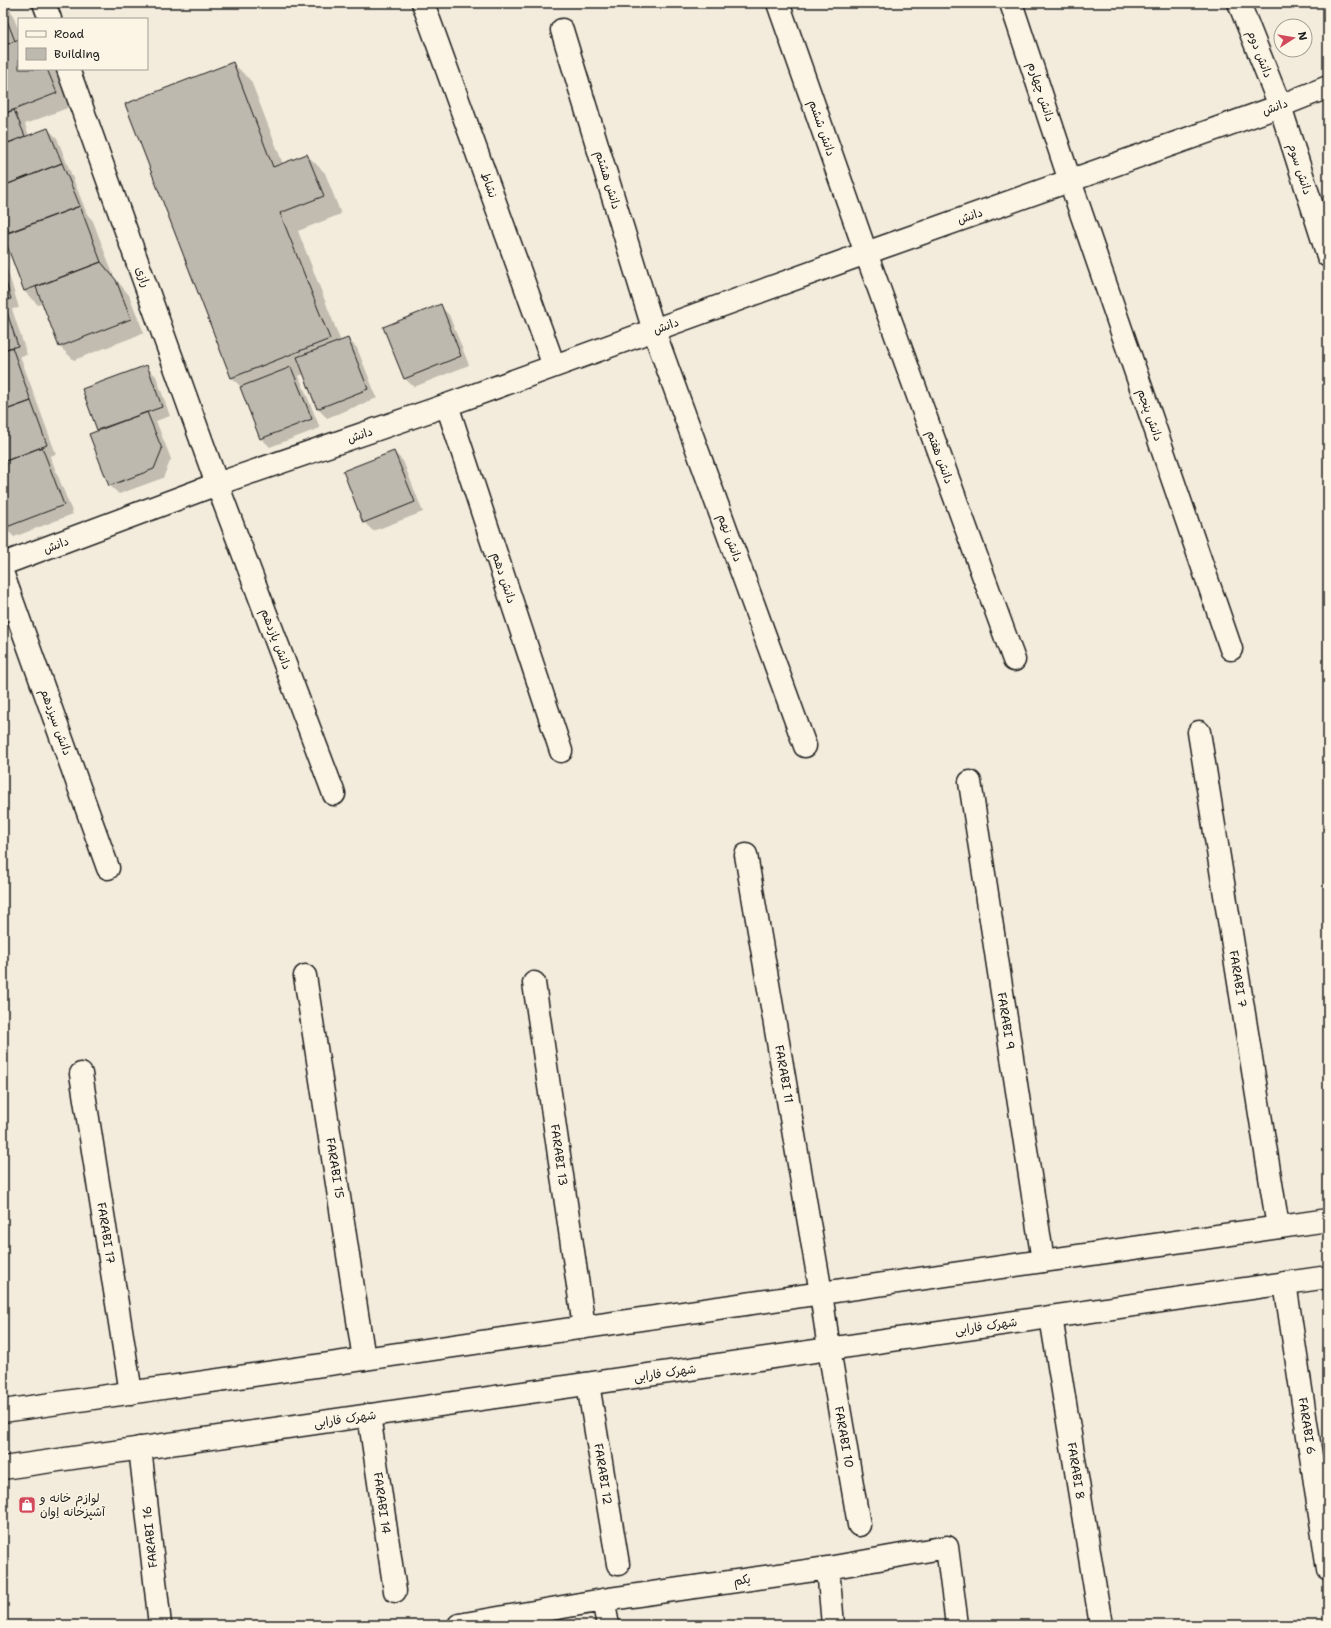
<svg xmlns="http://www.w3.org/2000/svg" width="1331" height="1628" font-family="'Shantell Sans','Playpen Sans Arabic',sans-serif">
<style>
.shadow{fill:#0003}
.building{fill:#beb9ae;stroke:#1c1c1c}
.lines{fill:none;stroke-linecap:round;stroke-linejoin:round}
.minor-casing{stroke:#1c1c1c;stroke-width:25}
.secondary-casing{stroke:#1c1c1c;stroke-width:25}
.minor{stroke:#fcf5e5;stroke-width:22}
.secondary{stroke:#fcf5e5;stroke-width:22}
.labels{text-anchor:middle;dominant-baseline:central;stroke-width:3;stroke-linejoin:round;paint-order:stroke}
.street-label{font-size:12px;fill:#1c1c1c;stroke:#fcf5e5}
.poi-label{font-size:12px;fill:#1c1c1c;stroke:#fcf5e5;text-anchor:start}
</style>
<rect width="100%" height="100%" fill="#f3ecdd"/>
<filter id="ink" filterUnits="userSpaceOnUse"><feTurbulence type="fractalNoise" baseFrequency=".025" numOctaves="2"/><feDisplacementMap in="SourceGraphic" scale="8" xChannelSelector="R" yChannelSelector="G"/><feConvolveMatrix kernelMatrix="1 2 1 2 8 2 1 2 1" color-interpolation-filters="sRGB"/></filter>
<g filter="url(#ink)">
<path class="shadow" d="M3,3h5l11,28v38h36l15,38 -45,17 4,12 19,-7 9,9 30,76 6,7 21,56 15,18 15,38 -70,27 -14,-13 -17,-44 -5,2 -14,-14 -21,-55 8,-3 -8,-21z
M233,63l18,18 32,83 24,-9 18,18 16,41 -43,17 43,111 7,-3 9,9 20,50 -50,20 -9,-9 -14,-35 -5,2 21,52 -50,19 -9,-9 -20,-51 -10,-10z
M3,260l2,2 14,46 -7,1 15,46 -7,1 36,98 -6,2 23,58 -59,23 -9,-9 -2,-4z
M440,306l9,9 20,50 -55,22 -10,-9z
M146,367l10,9 14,40 -14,5 15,38 -8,19 -44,16 -10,-9 -10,-54 -16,-41z
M394,452l9,9 20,51 -50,19 -9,-9z"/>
<path class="building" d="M3,10l12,31 -12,5z
M19,39v30h28l10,24 -54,21v-68z
M233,62l40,105 34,-13 17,42 -44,17 50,126 -99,39 -106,-274z
M14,110l11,26 -22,9v-31z
M48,128l14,35 -59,23v-41z
M62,163l18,43 -71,26 -6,-17v-29z
M80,206l21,56 -77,29 -21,-56z
M101,262l15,18 15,39 -72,28 -23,-60z
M3,273l8,26 -8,1z
M3,300l15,46 -15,4z
M441,304l20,52 -57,23 -21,-52z
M348,338l20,51 -51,20 -20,-52z
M12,347l19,54 -28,10v-61z
M147,365l15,42 -65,23 -15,-41z
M291,367l21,52 -52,20 -20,-52z
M31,401l16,44 -44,17v-51z
M147,412l15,37 -8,20 -45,17 -20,-52z
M42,447l22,58 -60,23 -1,-66z
M394,451l21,51 -52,21 -20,-52z"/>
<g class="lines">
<defs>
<path id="minor" d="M44,3l6,16
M423,3l131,363
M778,3l88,250 148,407
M1011,3l59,178 161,468
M1239,3l41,103 48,150
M562,30l92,301 151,415
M68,69l149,415 117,310
M447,405l114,346
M3,564l214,-80 230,-79 419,-152 414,-147 48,-19
M3,575l105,293
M1199,732l79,495
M970,782l73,479
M746,855l75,438
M305,976l59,383
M534,983l50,344
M81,1074l50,319
M1285,1283l43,286
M1051,1317l50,308
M829,1349l30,176
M588,1384l30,180
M369,1415l26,176
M140,1448l20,177
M828,1568l5,57
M603,1600l5,25
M459,1625l144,-25 225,-32 119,-21 10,78"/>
<path id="secondary" d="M821,1293l8,56
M3,1411l1325,-191
M3,1468l1325,-191"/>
</defs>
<use href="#minor" class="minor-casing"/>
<use href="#secondary" class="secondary-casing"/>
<use href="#minor" class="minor"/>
<use href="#secondary" class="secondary"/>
</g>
</g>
<defs>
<symbol id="shop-square" viewBox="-11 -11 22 22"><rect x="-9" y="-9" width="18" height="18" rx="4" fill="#d1495b" stroke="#fcf5e5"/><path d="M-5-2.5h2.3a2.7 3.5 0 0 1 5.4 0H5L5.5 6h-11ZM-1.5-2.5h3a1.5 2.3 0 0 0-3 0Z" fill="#fff"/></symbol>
</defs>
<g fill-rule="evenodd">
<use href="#shop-square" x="17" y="1495" width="20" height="20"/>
</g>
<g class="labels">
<g class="street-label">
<text transform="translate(1260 54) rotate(69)">دانش دوم</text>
<text transform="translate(1041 92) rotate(72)">دانش چهارم</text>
<text transform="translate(1275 107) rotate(-20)">دانش</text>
<text transform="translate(822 128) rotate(71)">دانش ششم</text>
<text transform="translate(1300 169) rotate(72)">دانش سوم</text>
<text transform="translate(608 180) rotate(73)">دانش هشتم</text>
<text transform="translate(489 185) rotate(70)">نشاط</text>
<text transform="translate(970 216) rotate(-19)">دانش</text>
<text transform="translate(143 277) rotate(70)">رازی</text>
<text transform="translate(666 326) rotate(-20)">دانش</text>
<text transform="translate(1150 415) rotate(71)">دانش پنجم</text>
<text transform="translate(360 435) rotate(-19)">دانش</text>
<text transform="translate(940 457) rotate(70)">دانش هفتم</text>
<text transform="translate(730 538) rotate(70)">دانش نهم</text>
<text transform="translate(56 545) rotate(-21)">دانش</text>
<text transform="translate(504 578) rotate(72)">دانش دهم</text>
<text transform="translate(276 639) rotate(69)">دانش یازدهم</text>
<text transform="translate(56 722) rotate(70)">دانش سیزدهم</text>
<text transform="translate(1238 979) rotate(81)">FARABI 7</text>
<text transform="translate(1006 1021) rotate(81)">FARABI 9</text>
<text transform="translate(784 1074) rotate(80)">FARABI 11</text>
<text transform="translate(559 1155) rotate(82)">FARABI 13</text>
<text transform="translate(335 1168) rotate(81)">FARABI 15</text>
<text transform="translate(106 1233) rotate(81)">FARABI 17</text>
<text transform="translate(986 1326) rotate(-8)">شهرک فارابی</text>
<text transform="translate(665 1373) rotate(-8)">شهرک فارابی</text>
<text transform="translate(345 1419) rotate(-8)">شهرک فارابی</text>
<text transform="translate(1307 1426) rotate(81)">FARABI 6</text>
<text transform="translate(844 1437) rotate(80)">FARABI 10</text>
<text transform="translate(1076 1471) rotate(81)">FARABI 8</text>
<text transform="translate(603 1474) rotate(81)">FARABI 12</text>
<text transform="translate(382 1503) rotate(82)">FARABI 14</text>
<text transform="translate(150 1537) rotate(-96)">FARABI 16</text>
<text transform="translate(742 1580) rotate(-8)">یکم</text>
</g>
<g class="poi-label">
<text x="40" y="1498">لوازم خانه و<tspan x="40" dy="14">آشپزخانه اِوان</tspan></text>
</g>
</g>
<rect width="1331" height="1628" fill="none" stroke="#fcf5e5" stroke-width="16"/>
<rect x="8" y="8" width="1315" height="1612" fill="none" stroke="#1c1c1c" stroke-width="1.5" filter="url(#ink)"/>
<rect x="18" y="18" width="130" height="52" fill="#fcf5e5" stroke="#a29e95"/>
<rect x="26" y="31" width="20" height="6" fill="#fcf5e5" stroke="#a29e95"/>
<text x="54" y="38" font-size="12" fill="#1c1c1c">Road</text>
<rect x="26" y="48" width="20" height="12" fill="#beb9ae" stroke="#a29e95"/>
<text x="54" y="58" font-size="12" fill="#1c1c1c">Building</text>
<g transform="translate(1293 38) rotate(78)"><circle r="19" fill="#fcf5e5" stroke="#a29e95"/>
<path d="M0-3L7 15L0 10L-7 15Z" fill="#d1495b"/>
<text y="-6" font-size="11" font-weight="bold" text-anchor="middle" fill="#1c1c1c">N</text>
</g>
</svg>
